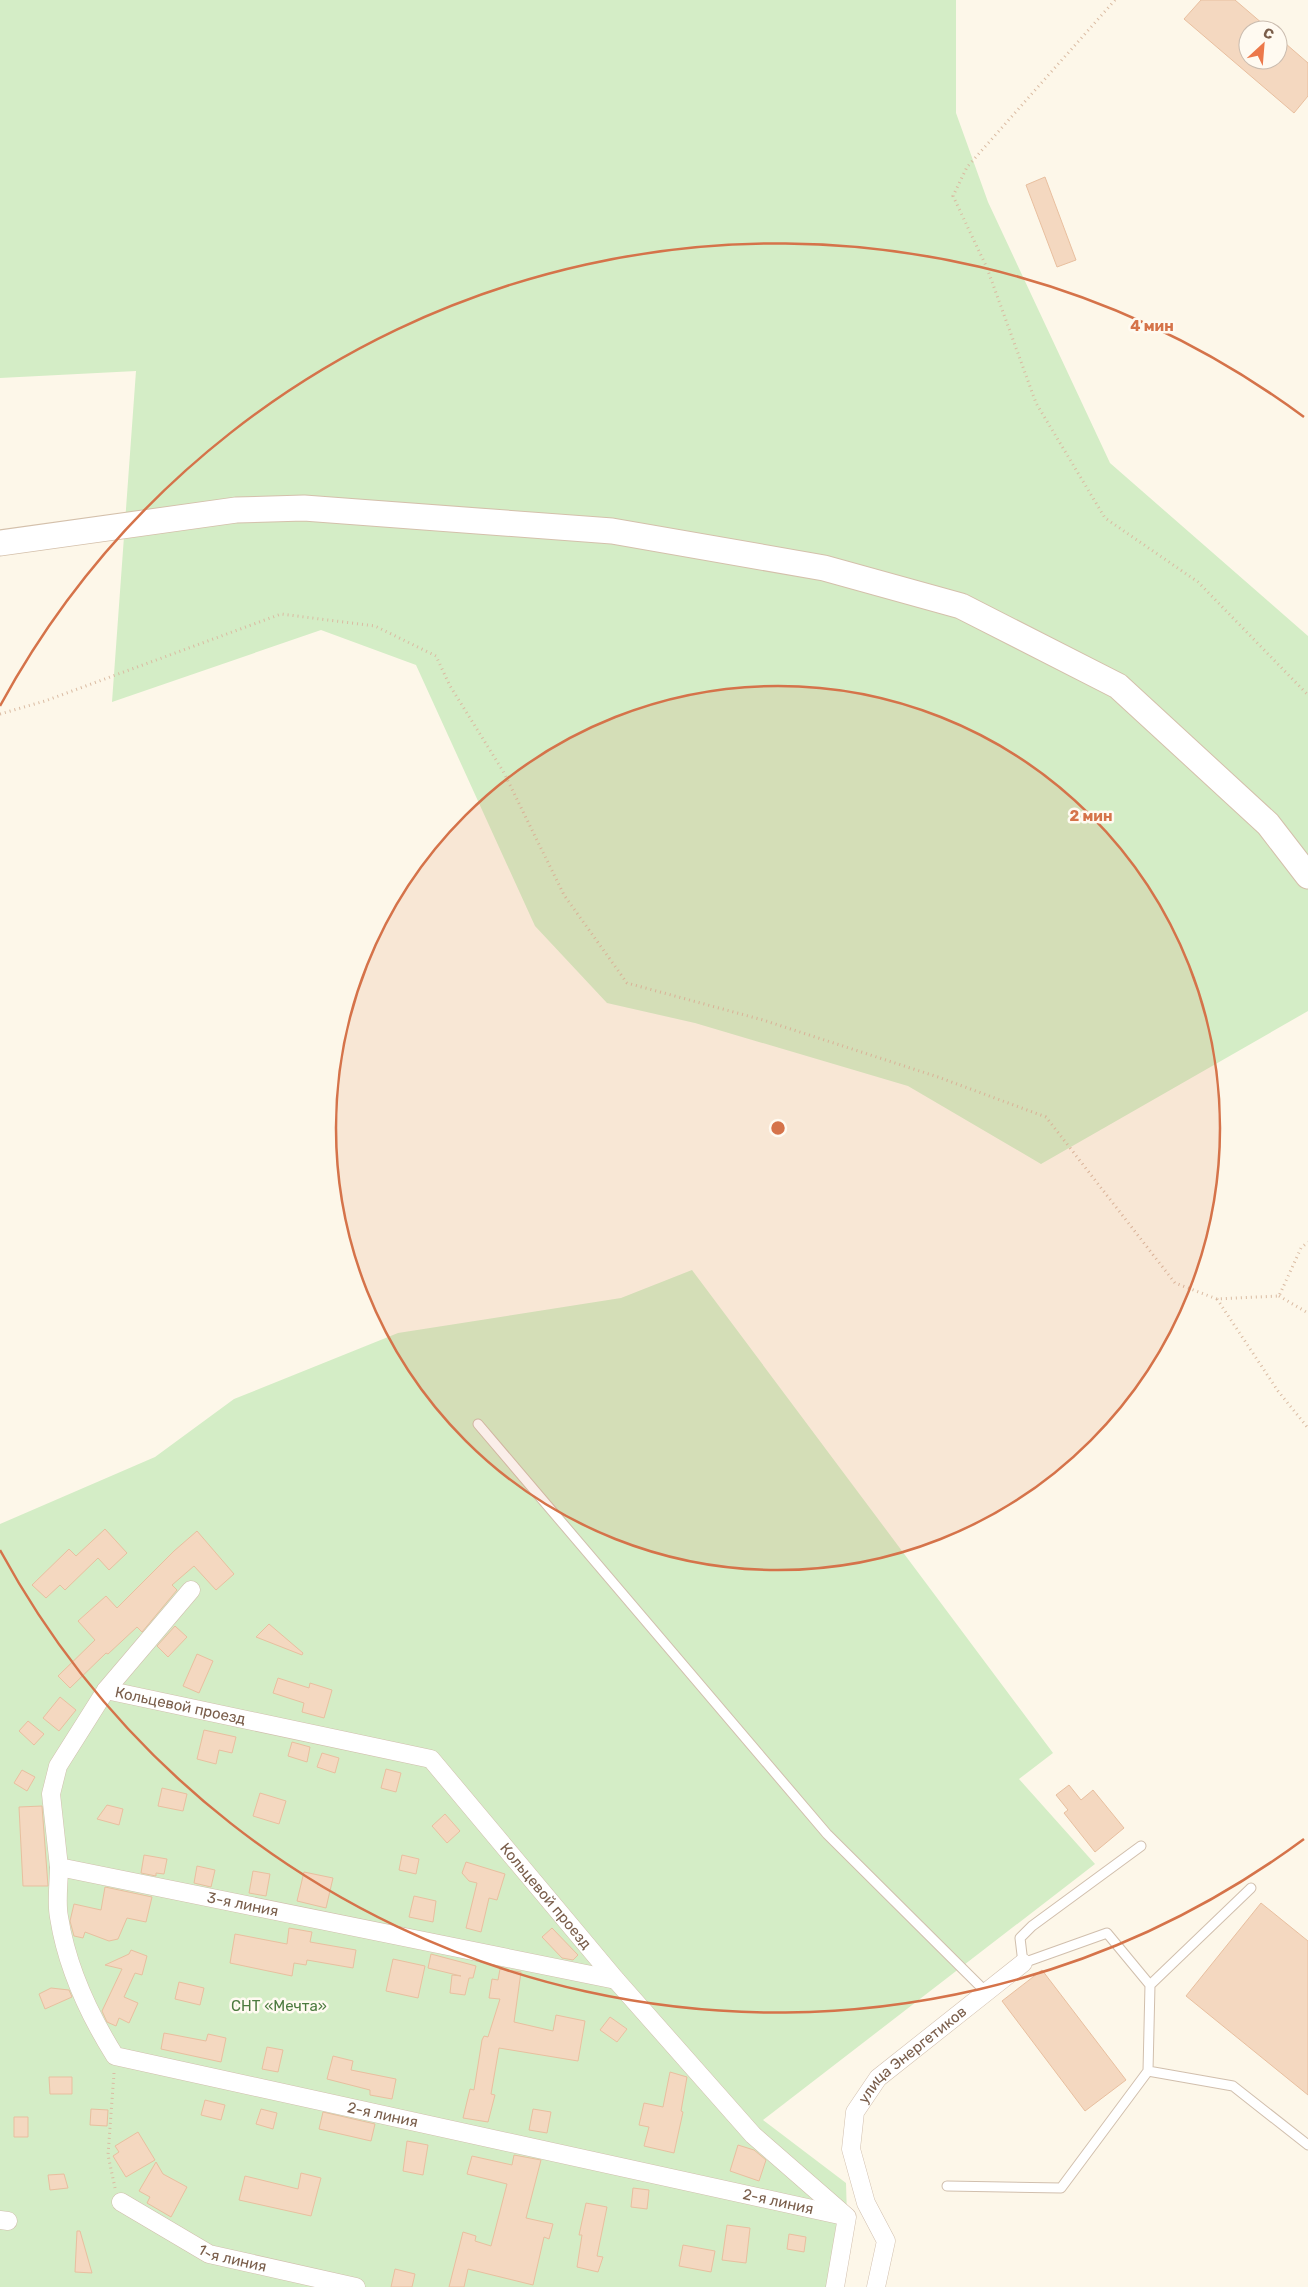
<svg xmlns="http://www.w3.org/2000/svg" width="1308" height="2287" font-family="Rubik,sans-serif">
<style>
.green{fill:#d4edc6}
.building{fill:#f4d8c0;stroke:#e8bf9f}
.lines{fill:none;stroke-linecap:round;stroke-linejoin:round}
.lane-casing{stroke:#d1bfad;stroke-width:11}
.street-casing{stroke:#d1bfad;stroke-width:19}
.secondary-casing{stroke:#d4c0ab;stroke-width:27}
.path{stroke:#dabba2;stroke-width:3;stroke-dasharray:1 4;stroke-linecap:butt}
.lane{stroke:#fff;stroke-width:9}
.street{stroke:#fff;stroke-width:18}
.secondary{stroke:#fff;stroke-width:25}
.ring{fill:none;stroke:#d5734a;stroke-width:2.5}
.labels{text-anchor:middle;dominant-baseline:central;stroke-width:5;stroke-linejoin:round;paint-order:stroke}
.street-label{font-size:15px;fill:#7a5e4b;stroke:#fffaf1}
.park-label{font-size:15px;fill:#4c7a3f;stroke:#fffaf1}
.centre{fill:#d5734a;stroke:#fffaf1;stroke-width:2.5}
.ring-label{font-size:15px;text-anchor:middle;font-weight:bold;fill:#d5734a;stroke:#fffaf1;stroke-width:5;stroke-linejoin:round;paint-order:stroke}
</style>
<rect width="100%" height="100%" fill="#fdf7e9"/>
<path class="green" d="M0,0h956v113l32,89 122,261 198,173v375l-267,153 -133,-78 -213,-63 -88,-20 -72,-77 -119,-261 -95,-35 -209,72 24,-331 -136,7z
M692,1270l361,483 -34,26 76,85 -332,256 83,63 1,34 -12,70h-835v-763l155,-67 79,-58 164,-66 223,-35z"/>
<path class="building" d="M1201,0h34l35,30h-22v30h30v-23l30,26v33l-14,17 -110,-94z
M1045,177l31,83 -19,7 -31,-82z
M105,1529l22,24 -18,17 -11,-12 -33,32 -5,-5 -14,13 -14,-13 37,-36 7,7z
M197,1531l37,43 -18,16 -22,-24 -22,19 5,5 -35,42 -5,-5 -29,27 -2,-1 -36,35 -12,-12 37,-36 -17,-19 28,-25 11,12 57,-57z
M269,1624l34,29 -1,2 -46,-18z
M175,1626l12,11 -19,20 -11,-11z
M197,1654l16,7 -14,32 -16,-7z
M278,1678l31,10 1,-5 22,7 -8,28 -22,-6 2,-9 -31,-10z
M60,1697l16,13 -17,21 -16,-13z
M28,1721l16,13 -10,11 -15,-14z
M204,1730l32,7 -4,16 -13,-3 -3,14 -19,-5z
M292,1742l18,5 -3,15 -19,-6z
M322,1753l17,5 -4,15 -18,-6z
M386,1769l15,4 -5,19 -15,-4z
M22,1770l13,7 -8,14 -13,-8z
M1069,1785l12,15 12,-10 31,38 -29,24 -31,-39 4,-3 -12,-15z
M162,1788l25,6 -4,17 -25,-5z
M260,1793l26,8 -7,23 -26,-8z
M107,1805l16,4 -4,16 -22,-6z
M42,1806l6,80h-25l-4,-79z
M445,1814l15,17 -13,12 -15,-17z
M144,1855l23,4 -3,15 -8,-1v3l-15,-3z
M402,1855l17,4 -3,15 -17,-4z
M466,1862l39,12 -8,26 -8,-2 -8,34 -15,-4 11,-45 -8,-2 -7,-8z
M197,1866l18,4 -4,17 -17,-4z
M253,1871l17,3 -4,22 -17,-3z
M304,1872l29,6 -7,30 -29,-7z
M105,1887l47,10 -6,25 -19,-4 -9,21 -9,2 -24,-9 -2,6 -9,-2 -4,-15 4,-17 27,6z
M414,1896l22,5 -3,21 -24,-5z
M1261,1903l47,38v154l-122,-99z
M289,1928l23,4 -2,10 46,8 -3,18 -46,-8 -1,5 -12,-2 -2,13 -62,-13 5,-29 52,10z
M552,1928l26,27 -5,5 -11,-2 -20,-21z
M131,1950l16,6 -5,19 -7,-2 -11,24 14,6 -9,20 -10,-5 -3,8 -9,-4 -5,-11 20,-42 -17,-4 24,-11z
M431,1954l45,12 -3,12h-4l-4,17 -15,-2 2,-18 9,1 -33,-8z
M393,1959l32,7 -7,32 -32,-7z
M500,1969l21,3 -7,50 39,9 3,-16 29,6 -7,40 -79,-13 -8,46 4,1 -7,27 -25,-4 7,-29 4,1 8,-50 2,-4 4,1 12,-38 -11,-1 3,-19 6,1z
M1042,1970l84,110 -41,31 -83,-110z
M179,1982l25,6 -4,17 -25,-6z
M51,1988l18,2 3,7 -27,12 -6,-15z
M610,2017l17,12 -10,13 -17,-12z
M164,2033l42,8 2,-7 18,4 -5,24 -60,-13z
M267,2047l16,3 -5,22 -16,-3z
M333,2056l20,5 -2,9 45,9 -4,20 -22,-4v-5l-43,-11z
M670,2072l17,5 -6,34 2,1 -9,41 -30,-7 5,-19 -10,-2 5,-22 19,4z
M49,2077h23v17h-22z
M205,2100l20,5 -4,15 -20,-5z
M91,2109l17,1 -1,16 -17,-1z
M261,2109l16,4 -4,16 -17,-5z
M533,2109l18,3 -4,21 -18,-3z
M323,2112l52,12 -4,17 -52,-12z
M14,2117h14v20h-14z
M138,2132l17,28 -29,17 -13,-21 6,-4 -4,-6z
M407,2141l21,4 -5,30 -20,-4z
M738,2145l16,5 12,10 -7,21 -29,-10z
M514,2155l27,5 -15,58 27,6 -4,15 -5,-2 -11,48 -65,-16 -4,18h-15l14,-55 13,4 -1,5 16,5 16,-62 -40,-10 5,-18 40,9z
M156,2162l7,12 24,13 -16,30 -24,-14 3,-6 -11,-6z
M301,2173l20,5 -10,38 -72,-16 6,-24 53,13z
M64,2174l4,14 -18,2 -2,-15z
M633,2188l16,2 -2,19 -16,-2z
M586,2203l21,4 -10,49 6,1 -5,15 -21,-5 5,-32h-3z
M727,2225l23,3 -4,35 -24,-3z
M77,2231h3l12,42 -17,-1z
M789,2234l17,3 -2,15 -17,-3z
M683,2245l32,6 -4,21 -32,-6z
M395,2269l20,5 -3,13h-21z"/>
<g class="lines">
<defs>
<path id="lane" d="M478,1424l349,410 159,158
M1141,1846l-109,80 -12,12 3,25 84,-30 43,52 -2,86 85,15 75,59
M1150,1985l101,-97
M947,2186l114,2 87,-117"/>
<g id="street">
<path id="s1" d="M191,1590l-85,100 -48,76 -7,28 8,73 557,113"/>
<path id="s2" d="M106,1690l325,69 185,221 137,155 94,82 -12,70"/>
<path id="s3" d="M59,1867c0,16 -3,35 0,50 8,51 29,96 56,139l729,160"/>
<path id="s4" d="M121,2202l88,52 147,33"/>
<path d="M0,2220l8,1"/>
<path id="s5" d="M876,2287l10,-46 -20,-38 -15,-54 4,-37 23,-34 145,-115"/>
</g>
<path id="secondary" d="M0,543l236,-33 68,-2 308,23 212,37 137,38 157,80 150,138 40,52"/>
</defs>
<use href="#lane" class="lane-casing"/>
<use href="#street" class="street-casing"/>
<use href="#secondary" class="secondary-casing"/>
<path class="path" d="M1115,0l-148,167 -14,29 34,72 49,135 69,115 93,64 110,113
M0,714l45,-13 236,-87 94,12 61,30 14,30 53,85 61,124 63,88 136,37 175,57 108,40 129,166 42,16 62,-3 22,-48 7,-6
M1279,1296l29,17
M1217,1299l61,92 30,37
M114,2073l-6,82 7,33"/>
<use href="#lane" class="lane"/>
<use href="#street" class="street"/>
<use href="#secondary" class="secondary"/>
</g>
<circle cx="778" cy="1128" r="442" fill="#d5734a" fill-opacity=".12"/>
<g class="ring">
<circle cx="778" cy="1128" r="442"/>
<path d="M1304 1839A885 885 0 0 1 0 1550M0 706A885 885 0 0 1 1304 417"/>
</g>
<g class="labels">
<g class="street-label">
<text stroke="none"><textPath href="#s2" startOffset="76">Кольцевой проезд</textPath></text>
<text stroke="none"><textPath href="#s2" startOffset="511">Кольцевой проезд</textPath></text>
<text stroke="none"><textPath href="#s1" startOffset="511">3-я линия</textPath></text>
<text stroke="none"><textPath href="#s5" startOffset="265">улица Энергетиков</textPath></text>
<text stroke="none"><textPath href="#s3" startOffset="475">2-я линия</textPath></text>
<text stroke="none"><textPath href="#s3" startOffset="880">2-я линия</textPath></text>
<text stroke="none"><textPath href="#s4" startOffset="126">1-я линия</textPath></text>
</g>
<g class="park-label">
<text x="279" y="2006">СНТ «Мечта»</text>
</g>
</g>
<circle cx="778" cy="1128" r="8" class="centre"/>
<g class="ring-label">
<text x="1152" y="331">4 мин</text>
<text x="1091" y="821">2 мин</text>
</g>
<g transform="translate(1263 45) rotate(26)"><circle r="24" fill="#fffaf1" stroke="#cabcaf"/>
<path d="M0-4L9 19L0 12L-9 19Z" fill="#ec784a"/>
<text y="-8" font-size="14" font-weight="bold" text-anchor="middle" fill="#7a5e4b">С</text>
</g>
</svg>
